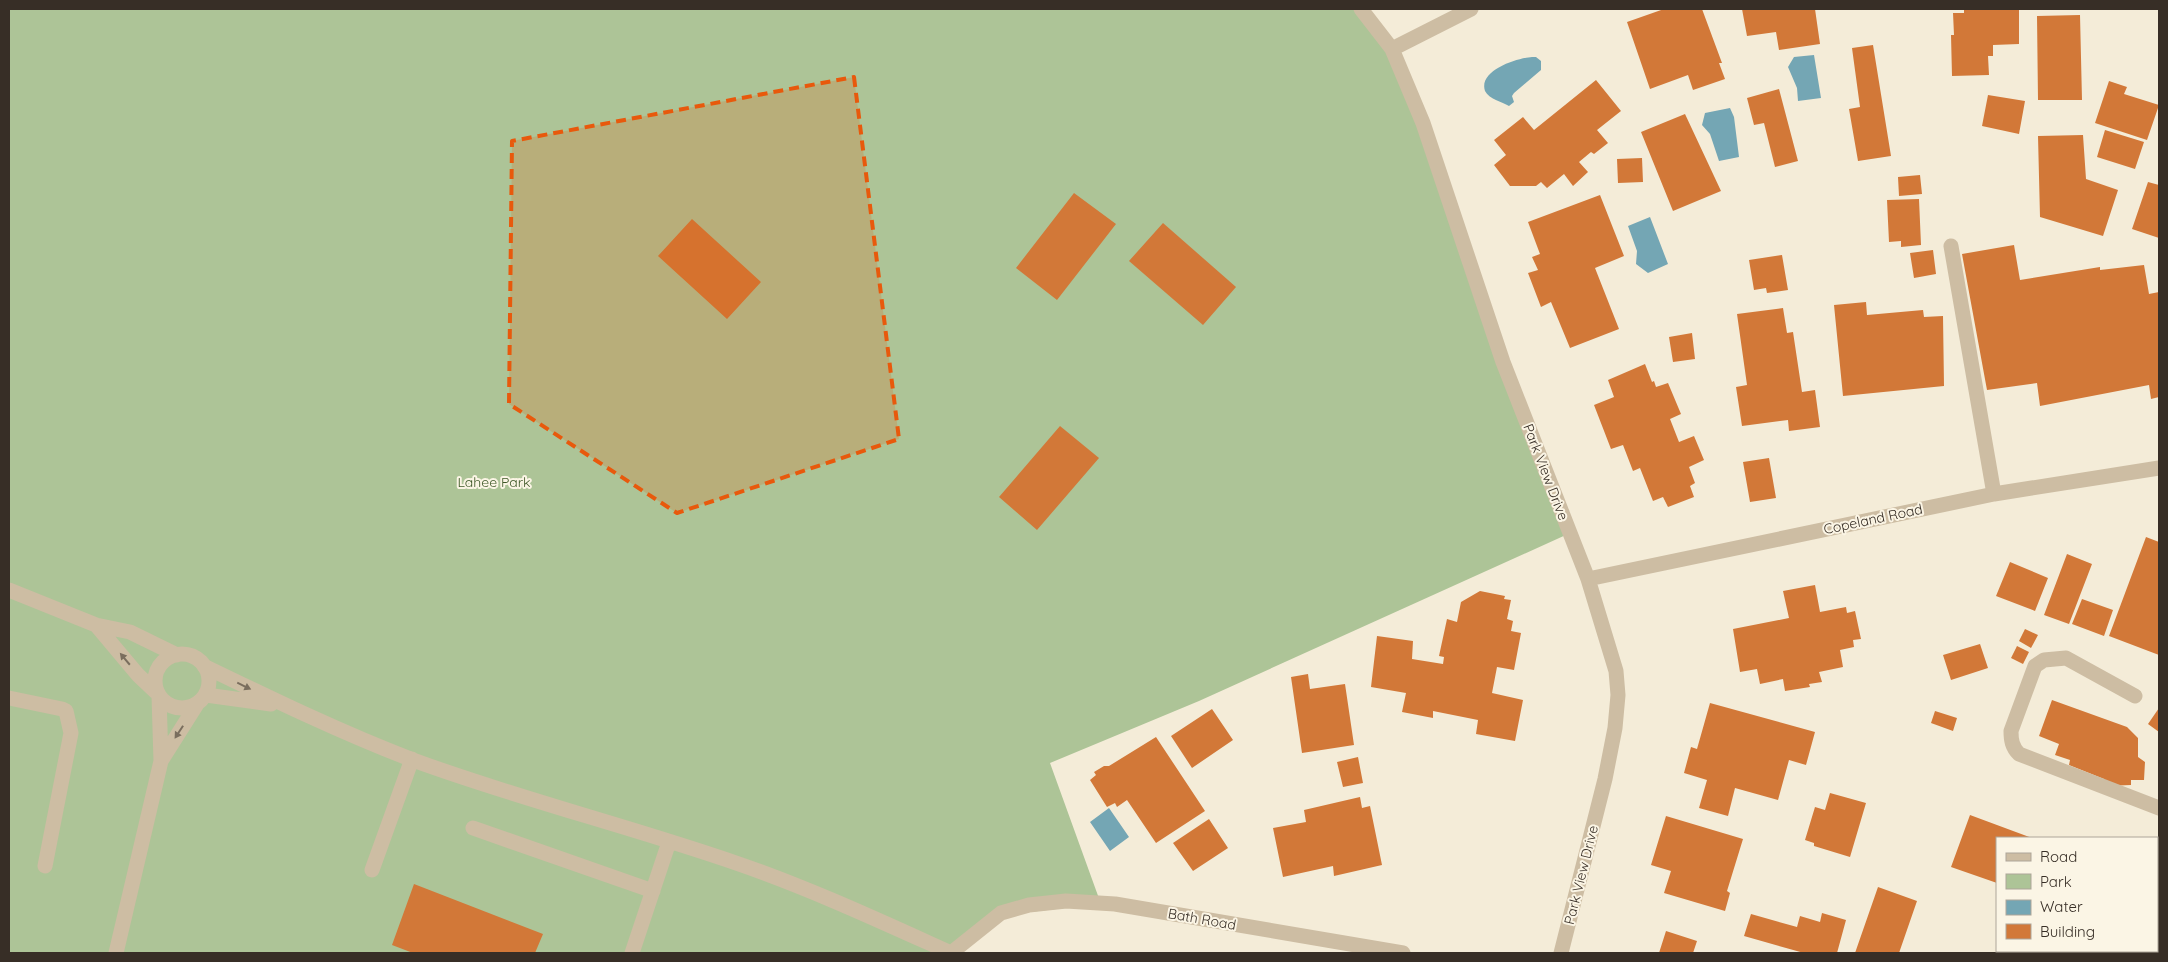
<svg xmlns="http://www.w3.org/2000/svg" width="2168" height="962" font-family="Quicksand,sans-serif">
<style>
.green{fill:#adc497}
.water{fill:#74a6b4}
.building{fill:#d27838}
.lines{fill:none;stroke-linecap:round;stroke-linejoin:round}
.minor{stroke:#cdbda3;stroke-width:15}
.oneway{fill:#7a6e5e}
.marked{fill:#e8590c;fill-opacity:0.2;stroke:#e8590c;stroke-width:4;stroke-dasharray:10 6;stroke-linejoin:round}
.labels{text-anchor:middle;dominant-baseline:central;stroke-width:4;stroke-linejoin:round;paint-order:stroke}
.street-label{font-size:14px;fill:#372e26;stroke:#fbf5e5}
.park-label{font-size:14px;fill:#3e5827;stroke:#fbf5e5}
</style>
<rect width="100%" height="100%" fill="#f4ecd8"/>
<path class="green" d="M9,9h1350l30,39 179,486 -369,167 -149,62 51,141 -99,11 -48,38h-945z"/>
<path class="water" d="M1814,55l7,43 -23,3 -1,-13 -9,-21 6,-10z
M1532,57h4l5,4v9l-27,23 -2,3 2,6 -5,4c-7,-4 -20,-7 -24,-15 -7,-21 33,-33 47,-34z
M1730,108l4,9 5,40 -20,4 -9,-27 -8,-9 3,-12z
M1650,217l18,47 -20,9 -12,-9 1,-13 -9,-25z
M1109,808l20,29 -19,14 -20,-29z"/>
<path class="building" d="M1664,9h38l20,54h-3l6,16 -32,11 -5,-15 -38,14 -23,-67z
M1742,9h73l5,35 -41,6 -3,-18 -29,4z
M1964,9h55v35l-26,1v11h-5l1,19 -37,1 -1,-41h3l-1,-22h11z
M2080,15l2,85h-44l-1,-84z
M1873,45l18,111 -33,5 -9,-52 11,-2 -8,-59z
M1596,80l25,31 -24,19 11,13 -14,11 -3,-2 -12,10 9,10 -15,14 -9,-12 -17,14 -6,-6 -5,4h-26l-16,-21 12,-10 -12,-15 29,-23 11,13z
M2109,81l18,6 -3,7 35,11 -12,35 -52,-17z
M1779,89l19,72 -23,6 -11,-44 -10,2 -7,-27z
M1988,95l37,6 -6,33 -37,-8z
M1685,114l36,77 -48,20 -32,-79z
M2105,130l39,12 -9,27 -38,-12z
M2083,135l3,44 32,11 -15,46 -63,-19 -2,-81z
M1642,158l1,24 -25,1 -1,-24z
M1920,175l2,19 -23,2 -1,-19z
M2148,182l11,3v53l-27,-9z
M1074,193l42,31 -59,76 -41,-32z
M1600,195l24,61 -29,12 24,61 -49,19 -19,-46 -10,5 -13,-34 10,-3 -6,-13 8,-3 -12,-32z
M1919,199l2,46 -20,2v-6l-12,1 -2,-42z
M692,219l69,63 -34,37 -69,-63z
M1163,223l73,64 -33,38 -74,-64z
M2014,245l6,35 80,-13v3l44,-5 5,29 10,-2v105l-8,2 -2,-14 -109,21 -3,-23 -50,7 -25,-136z
M1933,250l3,24 -22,4 -4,-25z
M1782,255l6,35 -21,3 -1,-5 -12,2 -5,-30z
M1866,302l1,13 56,-5 1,7 19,-1 1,70 -101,10 -9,-91z
M1783,308l4,25 6,-1 9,60 13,-2 5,37 -31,4 -1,-11 -46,6 -6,-39 11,-2 -10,-71z
M1692,333l3,26 -22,3 -4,-25z
M1645,364l7,18 2,-1 2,6 12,-4 13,31 -11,5 9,23 15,-6 10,24 -15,7 6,16 -5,3 4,11 -26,10 -5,-10 -10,4 -13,-33 -7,3 -10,-26 -12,4 -17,-44 20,-8 -6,-17z
M1060,426l39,32 -62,72 -38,-33z
M1769,458l7,40 -26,4 -7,-40z
M2146,537l13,5v113l-50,-19z
M2067,554l25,10 -23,60 -25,-9z
M2010,562l38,16 -13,33 -39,-15z
M1815,585l5,27 26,-5 1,6 8,-2 6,28 -8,1 1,7 -14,3 3,17 -24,5 3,10 -13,2 1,3 -25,4 -2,-12 -23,5 -3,-15 -17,3 -7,-43 56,-11 -6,-27z
M1480,591l25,5 -1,3 7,1 -4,19 6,2 -2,10 10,2 -7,37 -17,-3 -5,26 31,7 -8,41 -39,-7 2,-14 -45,-9v7l-31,-6 4,-19 -35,-6 6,-51 36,5 -1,18 31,5 1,-7 -5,-1 8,-37 10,3 4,-20z
M2082,599l31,11 -9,26 -32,-12z
M2025,629l13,6 -7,13 -12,-7z
M1980,644l8,24 -37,12 -8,-25z
M2017,646l12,6 -6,12 -12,-6z
M1308,674l2,15 35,-5 9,61 -52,8 -11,-76z
M2052,700l75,27 11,11v19l7,5 -1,18h-13v5l-25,1 -2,-7 -35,-14 1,-5 -15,-5 4,-11 -20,-8z
M1710,703l105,29 -9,33 -17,-5 -11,40 -43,-12 -7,28 -29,-8 8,-28 -23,-7 7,-26 6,2z
M2159,708v24l-11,-8z
M1212,709l21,31 -41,28 -21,-32z
M1935,711l22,7 -4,13 -22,-8z
M1156,737l49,74 -49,32 -29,-43 -10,7 -2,-4 -8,4 -17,-27 6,-5 -2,-3 10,-6h5z
M1358,757l5,26 -20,4 -6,-25z
M1830,793l36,10 -16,54 -36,-11v-3l-9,-3 10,-33 10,3z
M1360,797l2,11 8,-2 12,59 -48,11 -1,-10 -50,11 -10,-49 33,-6 -2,-12z
M1970,815l62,23h-35v45l-46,-16z
M1666,816l77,23 -16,52 3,2 -5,18 -61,-18 7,-22 -20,-6z
M1209,819l19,29 -35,23 -20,-28z
M414,884l129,50 -8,19h-122l-21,-8z
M1878,887l39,14 -18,52h-44z
M1822,913l24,7 -9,33h-33l-60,-17 7,-22 46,13 3,-11 20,6z
M1666,931l31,10 -4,12h-34z"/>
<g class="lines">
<path class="minor" d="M1361,9l31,40 31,74 80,239 85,217 28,92 2,24 -3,33 -10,51 -44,174
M1392,49l79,-40
M1951,246l43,248
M1588,579l406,-85 165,-26
M9,590l87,35 34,7 47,23
M96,625l42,50 18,17
M155 681a27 27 0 1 1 54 0a27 27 0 1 1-54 0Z
M204,666c68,33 138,67 209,94 106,39 216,66 323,103 73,25 144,58 215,90
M206,695l65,9
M2135,696l-69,-38 -22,2 -9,6 -24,65c0,9 1,16 8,23l140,54
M9,698l53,11 4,2 5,22 -26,133
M161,761l36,-57
M473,828l180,63
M372,870l40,-111
M116,953l45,-192 -2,-65
M632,953l37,-111
M951,953l50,-40 28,-8 37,-4 49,3 288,49"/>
</g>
<defs><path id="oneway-solid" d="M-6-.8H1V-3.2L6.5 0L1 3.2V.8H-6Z" transform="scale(1.25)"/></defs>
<g class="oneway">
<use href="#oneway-solid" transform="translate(125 659) rotate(-130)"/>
<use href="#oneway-solid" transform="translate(244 686) rotate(26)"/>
<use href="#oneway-solid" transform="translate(179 732) rotate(123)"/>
</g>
<path class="marked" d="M854,77l45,362 -222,74 -168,-109 3,-263z"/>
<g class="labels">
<g class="street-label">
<text transform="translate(1546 472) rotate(69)">Park View Drive</text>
<text transform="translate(1873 519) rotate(-12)">Copeland Road</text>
<text transform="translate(1581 875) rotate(-76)">Park View Drive</text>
<text transform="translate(1202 919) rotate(10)">Bath Road</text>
</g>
<g class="park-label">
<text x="494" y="482">Lahee Park</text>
</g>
</g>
<rect width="2168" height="962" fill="none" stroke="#372e26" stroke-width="20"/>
<rect x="1996" y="837" width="162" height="115" fill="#fbf5e5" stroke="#ada599"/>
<rect x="2006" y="853" width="25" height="8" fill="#cdbda3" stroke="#ada599"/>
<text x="2040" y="862" font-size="15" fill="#372e26">Road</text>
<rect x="2006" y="874" width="25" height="15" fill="#adc497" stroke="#ada599"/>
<text x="2040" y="887" font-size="15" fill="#372e26">Park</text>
<rect x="2006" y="900" width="25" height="15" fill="#74a6b4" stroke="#ada599"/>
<text x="2040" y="912" font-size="15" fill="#372e26">Water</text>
<rect x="2006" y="924" width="25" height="15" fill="#d27838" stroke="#ada599"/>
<text x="2040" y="937" font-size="15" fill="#372e26">Building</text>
</svg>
